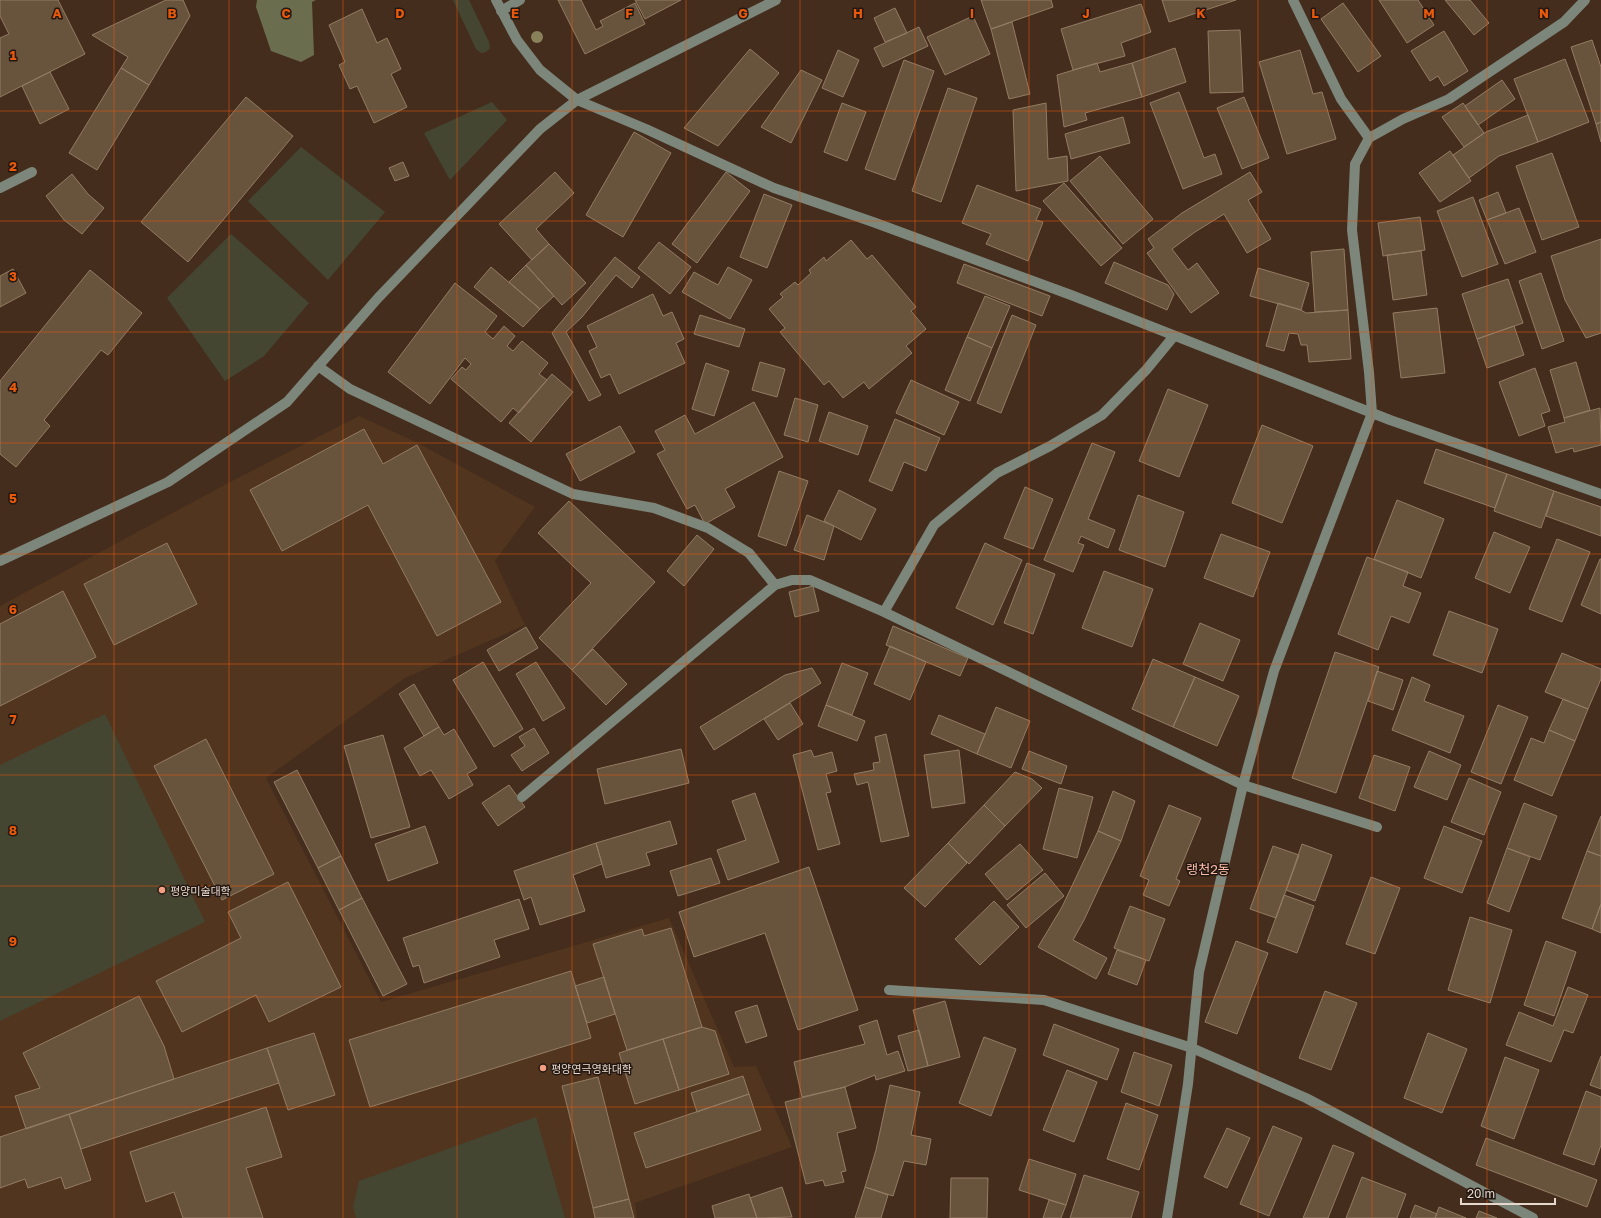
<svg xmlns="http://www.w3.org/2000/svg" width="1601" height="1218" font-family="'Golos Text','Noto Sans KR',sans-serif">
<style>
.built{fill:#52351e}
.green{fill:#444632}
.forest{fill:#6b6d4f}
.building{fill:#68533d;stroke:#937c64}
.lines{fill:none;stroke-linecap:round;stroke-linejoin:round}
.minor{stroke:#7d867a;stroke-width:10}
.tree{fill:#89815a}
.grid{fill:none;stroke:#e8590c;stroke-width:1;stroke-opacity:0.55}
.poi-dot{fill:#f39f84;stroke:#231811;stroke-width:1.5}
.labels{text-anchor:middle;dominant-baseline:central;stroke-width:3;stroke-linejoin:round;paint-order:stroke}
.poi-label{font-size:11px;fill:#e7d8cd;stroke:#231811;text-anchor:start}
.quarter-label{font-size:13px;fill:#fcbca8;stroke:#231811}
.grid-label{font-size:13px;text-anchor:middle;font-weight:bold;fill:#e8590c;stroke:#231811;stroke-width:3;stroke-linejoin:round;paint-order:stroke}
</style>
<rect width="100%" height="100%" fill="#442d1c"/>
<path class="built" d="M359,416l59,27 117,64 -40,54 30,64 -120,53 -139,100 115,224 288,-84 65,149 22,-1 36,81 -157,56 2,15h-637v-612l232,-125z"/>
<path class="green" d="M453,0h16l20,42 1,6 -4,4 -5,1 -5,-4z
M492,102l15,18 -57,60 -26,-47z
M301,147l84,65 -57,68 -80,-79z
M231,234l78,69 -45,53 -39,25 -58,-83z
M105,714l100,208 -205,99v-256z
M536,1117l29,101h-209l-3,-11 6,-26z"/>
<path class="forest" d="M257,0h59l-4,2 2,53 -13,7 -30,-11 -15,-44z"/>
<path class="building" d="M0,0h58l27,54 -85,43v-59l9,-4 -9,-18z
M166,0h17l7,16 -41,69 -28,-17 7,-11 -36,-22z
M558,0h23l15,30 7,-4 -3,-5 35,-18 10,21 -60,30z
M635,0h46l-36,19z
M981,0h70l2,7 -62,22z
M1162,0h74l-67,22z
M1379,0h39l16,25 -27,18z
M1445,0h25l19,23 -15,12z
M1343,3l38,53 -23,16 -37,-53z
M1141,4l10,28 -30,11 4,13 -52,14 -12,-41z
M895,8l12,25 -22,9 -11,-24z
M362,9l15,34 10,-5 14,31 -10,5 16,33 -33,16 -17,-37 -7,3 -11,-24 6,-3 -16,-37z
M973,16l17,38 -45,21 -18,-38z
M1012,22l18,72 -21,5 -18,-70z
M919,27l9,19 -45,21 -9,-19z
M1240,30l3,62 -33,1 -2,-62z
M1444,31l24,40 -24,15 -6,-10 -8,5 -19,-30z
M1592,40l9,27v55l-5,2 -25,-77z
M1175,48l11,34 -44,15 -10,-34z
M750,49l29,24 -61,73 -34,-18z
M838,50l21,10 -16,37 -21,-9z
M1300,50l13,44 9,-2 14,47 -49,15 -28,-92z
M1565,59l24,63 -51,20 -24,-63z
M904,60l30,11 -39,109 -30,-11z
M1097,63l3,9 32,-9 10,34 -57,16 2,7 -23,7 -7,-52z
M121,68l28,17 -52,85 -28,-17z
M801,70l21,10 -31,63 -30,-16z
M50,72l19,37 -29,15 -18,-38z
M1502,80l13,19 -37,26 -13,-19z
M948,88l29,10 -36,104 -29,-11z
M1179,92l25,66 11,-4 7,20 -39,15 -33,-86z
M246,97l47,39 -105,126 -47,-40z
M1244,97l25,61 -27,11 -25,-61z
M842,103l24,9 -19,49 -23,-9z
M1046,103l2,56 19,-3 1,25 -52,10 -3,-81z
M1463,103l21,30 -20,14 -22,-30z
M1528,115l10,27 -39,14 -30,22 -16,-23 33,-23z
M1123,117l7,26 -59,16 -6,-25z
M1601,122v20l-5,-18z
M634,132l37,21 -48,84 -37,-22z
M1450,151l21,30 -31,21 -21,-29z
M1552,153l27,74 -37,13 -26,-74z
M1100,156l53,63 -30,25 -53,-63z
M403,162l6,14 -14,5 -6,-13z
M555,172l19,21 -38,36 13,15 -17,16 -33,-36z
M726,172l24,19 -53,72 -25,-19z
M1250,172l12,20 -14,8 23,39 -24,14 -23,-39 -29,18 -23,17 16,21 9,-7 22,30 -28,20 -44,-60 7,-5 -6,-9 34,-26z
M72,174l16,20 16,14 -22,26 -18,-14 -18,-24z
M1064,183l58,65 -21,18 -58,-65z
M977,185l64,24 -5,11 7,2 -15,39 -42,-17 5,-10 -29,-11z
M1498,192l8,21 -19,7 -8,-20z
M764,194l28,11 -25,63 -27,-11z
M1473,197l25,67 -36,13 -25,-66z
M1519,208l17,44 -31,12 -18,-44z
M1420,217l5,33 -42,6 -5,-33z
M1601,239v94l-15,5 -21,-38 -14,-44z
M851,240l16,19 5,-4 44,52 -5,4 15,18 -20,17 6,7 -43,36 -5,-7 -21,16 -14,-17 -5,4 -44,-53 5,-4 -16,-19 14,-12 -3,-3 15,-12 3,3 13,-12 -2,-3 15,-13 2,4z
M659,242l32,25 -21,27 -32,-26z
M549,244l37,39 -24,22 -36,-40z
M1344,249l4,61 -33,2 -4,-60z
M1421,251l6,44 -34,5 -6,-45z
M615,257l25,20 -8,11 -16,-13 -34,42 -16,15 35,63 -12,6 -37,-68z
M1114,262l54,23 6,9 -7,16 -62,-27z
M964,264l86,32 -8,20 -85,-33z
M526,265l28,31 -14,13 -31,-27z
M491,267l49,42 -17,18 -49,-40z
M728,267l24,13 -22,39 -48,-27 12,-20 24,13z
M1258,268l51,15 -8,27 -51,-14z
M13,269l13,24 -26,14v-31z
M90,270l52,43 -34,42 -7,-5 -57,70 6,6 -34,41 -16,-13v-73z
M1541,273l23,68 -22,8 -23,-68z
M1508,279l15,44 -46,16 -15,-45z
M455,283l42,33 -12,16 8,7 11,-13 11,10 -8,10 6,5 9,-10 26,22 -9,11 8,6 -28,33 -6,-5 -12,14 -50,-43 11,-12 4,3 5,-6 -6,-6 -35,46 -42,-32z
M653,294l10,22 9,-4 12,27 -8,4 9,20 -66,31 -9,-20 -9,4 -12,-27 8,-4 -10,-21z
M985,296l25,10 -18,42 -25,-11z
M1278,303l23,7 5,3 42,-3 3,49 -42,3 -2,-17h-6l-3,-11 -9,-1 -5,18 -18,-5z
M1437,308l8,65 -44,5 -8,-65z
M700,315l45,14 -6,18 -45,-13z
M1012,315l24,10 -35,88 -24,-10z
M1514,326l10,29 -37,13 -10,-29z
M967,337l25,11 -22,53 -25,-11z
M760,362l25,7 -8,28 -25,-7z
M1576,362l14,48 -26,8 -14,-48z
M706,363l23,8 -15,45 -22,-7z
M1535,368l15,43 -9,3 4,12 -26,10 -20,-54z
M552,374l21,18 -42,50 -22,-19z
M911,380l48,22 -15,33 -48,-22z
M1168,389l40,16 -29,72 -40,-16z
M795,398l23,7 -10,37 -24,-7z
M754,402l29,55 -58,32 10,18 -30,17 -10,-19 -8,4 -30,-55 8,-4 -10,-19 30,-16 10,19z
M1600,408l1,37 -27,7 -1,-4 -17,5 -8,-26 17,-5 -1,-4z
M829,412l39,14 -10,29 -39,-14z
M895,419l45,19 -14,33 -22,-9 -12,29 -23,-10z
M1262,425l51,21 -31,77 -50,-20z
M620,426l15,26 -55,29 -14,-27z
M364,429l19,35 34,-19 84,157 -64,34 -69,-131 -86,46 -32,-61z
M1092,443l23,9 -27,67 27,11 -7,18 -27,-12 -3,7 6,2 -11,27 -29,-12z
M1436,449l71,25 -12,34 -71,-25z
M779,471l29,10 -22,65 -28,-10z
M1507,474l47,17 -13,37 -47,-17z
M1025,487l28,12 -20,50 -29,-11z
M839,490l37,19 -15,31 -37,-19z
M1554,491l47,16v29l-55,-20z
M1138,495l46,17 -19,55 -46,-17z
M1397,500l47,19 -23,59 -47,-19z
M569,501l86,81 -83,88 -33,-32 52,-55 -53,-50z
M807,515l27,11 -10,34 -30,-10z
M1494,532l36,15 -20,46 -35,-15z
M1221,534l49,18 -17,45 -49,-19z
M697,535l17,14 -30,37 -17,-15z
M1557,539l33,13 -28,70 -33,-13z
M167,543l30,61 -83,41 -30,-61z
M985,543l37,17 -29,65 -37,-17z
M1367,557l41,15 -5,14 18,7 -12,30 -18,-7 -13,34 -40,-16z
M1600,559h1v55l-20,-9z
M1027,563l28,11 -22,60 -29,-11z
M1104,571l49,18 -21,58 -50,-19z
M813,586l6,25 -24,6 -6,-25z
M63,591l33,66 -96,49v-82z
M1449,611l49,18 -16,44 -49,-18z
M1200,623l40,17 -17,41 -40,-17z
M893,626l75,32 -8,18 -74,-31z
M526,627l12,21 -39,23 -12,-21z
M890,646l36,16 -16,38 -36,-16z
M593,649l34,35 -21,21 -34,-35z
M1335,652l44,15 -43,126 -44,-15z
M1562,653l39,16v10l-13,30 -43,-17z
M1153,659l42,18 -22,50 -41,-18z
M483,662l40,67 -29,18 -41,-67z
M536,662l29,46 -22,13 -27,-47z
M842,663l26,10 -16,42 -26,-10z
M812,668l9,15 -107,67 -14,-23 85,-52z
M1377,671l26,9 -10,30 -25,-9z
M1195,677l44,19 -22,50 -44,-19z
M1412,677l18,8 -6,16 40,15 -14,37 -58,-23z
M414,684l25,43 -15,9 -25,-42z
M1563,699l25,10 -13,32 -26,-11z
M790,703l13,21 -25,16 -14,-21z
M826,705l39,16 -8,20 -39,-15z
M1498,705l30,12 -27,67 -30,-12z
M996,707l34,14 -19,47 -34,-14z
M939,715l46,19 -8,20 -46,-20z
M439,727l5,8 10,-6 23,39 -10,6 6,11 -24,14 -18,-29 -11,6 -16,-28z
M534,728l15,25 -27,18 -11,-16 14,-9 -6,-9z
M1549,730l26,11 -23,55 -38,-16 17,-42 13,5z
M886,734l23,102 -28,6 -13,-60 -11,3 -3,-11 20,-4 -1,-7 7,-1 -5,-25z
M383,735l27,92 -39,11 -27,-92z
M206,739l68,135 -52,26 -68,-134z
M681,749l8,34 -84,21 -8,-35z
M811,750l3,7 18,-5 5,19 -11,3 5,18 -5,1 14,51 -22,6 -25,-95z
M959,750l6,53 -33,5 -8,-53z
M1029,751l38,15 -6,18 -39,-15z
M1429,751l32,14 -14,35 -33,-13z
M1374,755l36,12 -15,44 -36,-13z
M297,770l44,86 -23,12 -44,-86z
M1015,772l17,7 10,9 -37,38 -21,-21z
M1469,778l32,14 -17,43 -33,-13z
M509,785l16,22 -27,19 -16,-23z
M1059,788l34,9 -16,61 -34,-9z
M1113,791l22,10 -14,40 -23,-10z
M755,793l24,69 -51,18 -11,-30 29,-10 -14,-39z
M1524,803l33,13 -17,44 -33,-12z
M984,805l21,21 -36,38 -21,-21z
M1169,805l32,13 -25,61 4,2 -11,25 -26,-11 6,-15 -9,-4z
M1601,816v40l-14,-5z
M670,821l7,23 -31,9 4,12 -44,13 -10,-35z
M425,826l13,37 -50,18 -13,-37z
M1444,826l38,15 -20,52 -38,-15z
M1098,831l23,10 -37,79 -11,20 34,18 -11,21 -58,-32 24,-40z
M596,843l6,21 -29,11 12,36 -45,14 -9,-28 -7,3 -10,-29z
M948,843l19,20 -42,44 -21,-19z
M1020,844l23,26 -36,30 -22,-26z
M1302,844l30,11 -17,46 -29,-11z
M1273,846l26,9 -23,63 -26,-9z
M1507,848l23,9 -21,55 -22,-9z
M1587,851l14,5v48l-9,25 -30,-11z
M341,856l21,42 -23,12 -21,-42z
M711,858l9,25 -42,13 -8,-25z
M809,867l49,143 -60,20 -33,-97 -71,24 -15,-45z
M1045,873l19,23 -38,32 -19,-23z
M1371,877l29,11 -25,66 -29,-10z
M288,882l53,105 -72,35 -13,-27 -74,37 -26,-51 85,-43 -13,-26z
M1284,895l30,11 -17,47 -30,-11z
M362,898l45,86 -24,12 -44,-86z
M519,899l10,30 -35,11 6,17 -76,26 -5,-18 -6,2 -10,-29z
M994,901l25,26 -39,38 -25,-26z
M1601,904v29l-9,-4z
M1130,906l35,13 -16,42 -35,-13z
M1470,917l42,13 -22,73 -42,-13z
M671,928l31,99 -75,23 -34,-106 49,-15 2,7z
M1236,941l32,12 -31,81 -32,-12z
M1546,941l30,11 -22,64 -30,-11z
M1117,950l29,10 -9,25 -29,-11z
M571,971l20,67 -221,69 -21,-67z
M604,977l11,37 -28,9 -12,-37z
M1568,987l20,8 -15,38 -9,-3 -13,32 -45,-17 13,-33 34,14z
M1325,991l32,12 -26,67 -32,-12z
M139,996l25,50 10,33 -148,50 -11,-33 25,-8 -17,-35z
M945,1001l15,56 -32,9 -15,-56z
M757,1005l10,31 -21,7 -11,-31z
M877,1020l10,35 11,-4 7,20 -29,9 -1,-5 -30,12 -43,10 -8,-35 71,-18 -6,-18z
M1054,1024l65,25 -12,31 -64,-25z
M702,1027l13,4 14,43 -50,16 -16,-51z
M919,1030l9,36 -20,5 -10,-35z
M314,1033l21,62 -47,15 -21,-62z
M1428,1033l39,16 -25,64 -38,-15z
M984,1037l32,12 -25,67 -32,-13z
M663,1039l16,51 -44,14 -16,-51z
M267,1048l12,35 -198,66 -12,-35z
M1134,1052l38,13 -13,41 -38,-14z
M1601,1056v33l-11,-4z
M1505,1057l34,13 -25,69 -33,-13z
M1067,1070l30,12 -23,60 -31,-12z
M743,1076l6,18 -52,18 -6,-19z
M598,1077l31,122 -36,9 -31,-122z
M890,1085l30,7 -9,43 20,4 -5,26 -22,-4 -11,35 -28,-9 11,-37z
M845,1087l11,41 -19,5 9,38 -5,1 3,10 -19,4 -2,-6 -17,4 -21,-82z
M1586,1091l15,6v48l-7,20 -31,-11z
M749,1094l12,36 -115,38 -12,-35z
M1126,1103l32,12 -19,55 -32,-11z
M266,1107l16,50 -36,11 17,50h-80l-9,-26 -28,10 -16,-50z
M69,1114l22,66 -26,9 -4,-12 -33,11 -3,-9 -25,9v-51z
M1273,1126l29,12 -33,78 -29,-12z
M1227,1128l23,10 -23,50 -23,-11z
M1486,1138l111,42 -10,27 -111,-42z
M1333,1145l21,8 -26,65h-25z
M1029,1159l47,15 -10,31 -47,-15z
M1084,1175l55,17 -8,26h-61z
M1362,1177l44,17 -9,24h-51z
M951,1178h37l-1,40h-37z
M782,1187l10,30 -35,1 -7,-20z
M865,1187l23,8 -7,23h-26z
M749,1194l8,24h-42l-3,-12z
M629,1199l5,19h-39l-2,-10z
M1049,1200l17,5 -5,13h-18z
M1415,1205l22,9 -2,4h-25z
M1439,1207l27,11h-31z
M1479,1211l18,7h-21z"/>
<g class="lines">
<path class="minor" d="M496,0l21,40 23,30 37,30 69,29 128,59 99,34 198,73 319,125 211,74
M1293,0l48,99 28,39
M501,11l19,-11
M0,188l32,-16
M318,366l32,23 223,105 81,14 54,20 41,25 26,32
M0,561l168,-79 119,-80 91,-104 162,-169 37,-29 199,-100
M884,612l50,-87 63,-52 53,-27 52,-31 44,-45 28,-34
M522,797l253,-212 17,-5h18l74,32 359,173 134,42
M889,990l155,10 148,48 114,50 227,120
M1167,1218l21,-134 11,-112 44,-187 31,-114 98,-258 -3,-41 -17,-142 3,-66 14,-26 34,-19 46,-20 115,-77 21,-22"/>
</g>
<circle class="tree" cx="537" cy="37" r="6"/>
<path class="grid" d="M114,0v1218M229,0v1218M343,0v1218M457,0v1218M572,0v1218M686,0v1218M800,0v1218M915,0v1218M1029,0v1218M1144,0v1218M1258,0v1218M1372,0v1218M1487,0v1218M0,111h1601M0,221h1601M0,332h1601M0,443h1601M0,554h1601M0,664h1601M0,775h1601M0,886h1601M0,997h1601M0,1107h1601"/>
<g class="poi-dot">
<circle cx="162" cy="890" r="4"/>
<circle cx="543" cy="1068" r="4"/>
</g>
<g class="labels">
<g class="poi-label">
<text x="170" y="890">평양미술대학</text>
<text x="551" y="1068">평양연극영화대학</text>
</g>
<g class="quarter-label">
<text x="1208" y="869">랭천2동</text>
</g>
</g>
<g class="grid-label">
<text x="57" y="18">A</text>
<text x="172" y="18">B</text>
<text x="286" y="18">C</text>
<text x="400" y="18">D</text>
<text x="515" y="18">E</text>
<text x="629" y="18">F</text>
<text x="743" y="18">G</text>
<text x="858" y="18">H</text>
<text x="972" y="18">I</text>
<text x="1086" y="18">J</text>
<text x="1201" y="18">K</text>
<text x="1315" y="18">L</text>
<text x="1429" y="18">M</text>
<text x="1544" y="18">N</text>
<text x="13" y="60">1</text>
<text x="13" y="171">2</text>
<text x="13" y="281">3</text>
<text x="13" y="392">4</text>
<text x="13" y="503">5</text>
<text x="13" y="614">6</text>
<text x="13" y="724">7</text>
<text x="13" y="835">8</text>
<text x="13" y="946">9</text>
</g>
<path d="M1461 1198v6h94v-6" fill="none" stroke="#e7d8cd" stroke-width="2"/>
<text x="1467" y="1198" font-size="12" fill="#e7d8cd" stroke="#231811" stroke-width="3" paint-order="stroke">20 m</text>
</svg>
